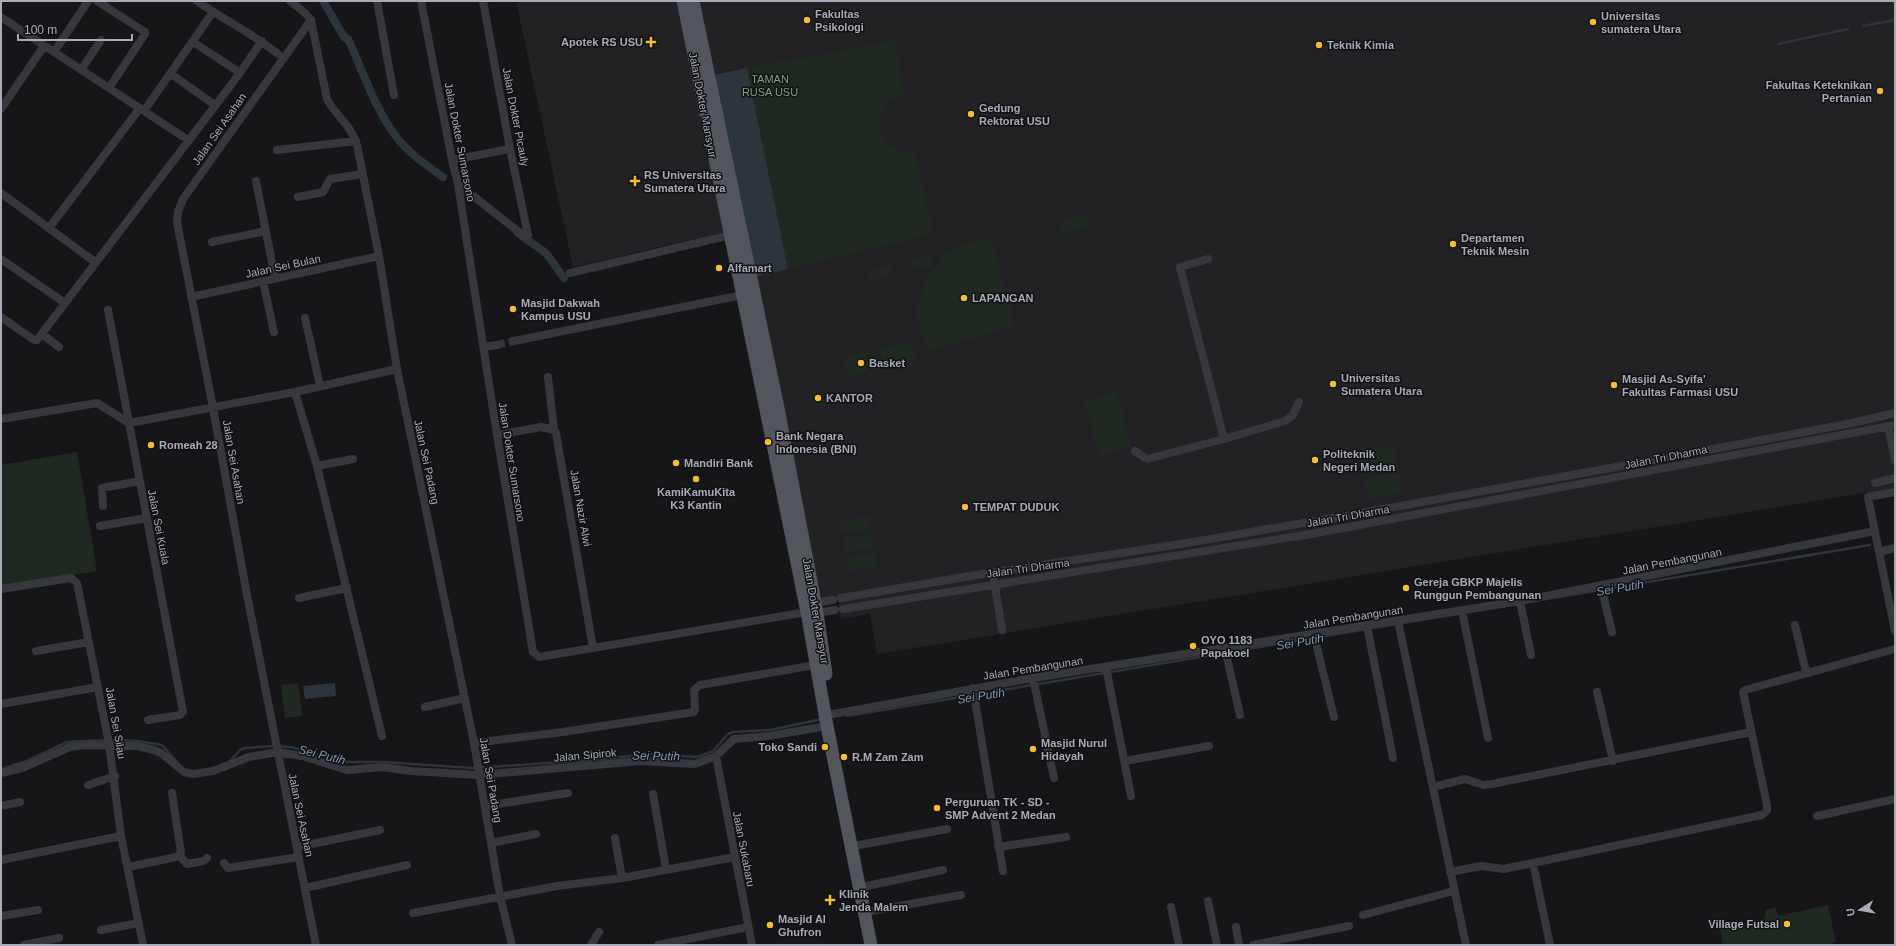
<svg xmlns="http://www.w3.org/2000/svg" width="1896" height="946" font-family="Arial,sans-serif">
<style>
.built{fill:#222225}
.green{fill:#202822}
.water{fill:#2c343c}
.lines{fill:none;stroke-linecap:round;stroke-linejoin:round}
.stream{stroke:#2c343c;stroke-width:2.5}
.canal{stroke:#2c343c;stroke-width:8}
.street-tunnel{stroke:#333438;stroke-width:8;stroke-dasharray:8 4;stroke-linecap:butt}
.street{stroke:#37383d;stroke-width:8}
.primary{stroke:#53555c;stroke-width:13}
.poi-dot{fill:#f3bd34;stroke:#111113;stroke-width:1.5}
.labels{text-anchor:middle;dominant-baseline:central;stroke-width:3;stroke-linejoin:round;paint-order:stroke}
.poi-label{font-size:11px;font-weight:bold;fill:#a8acb8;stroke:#111113;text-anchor:start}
.park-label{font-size:11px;fill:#7fa383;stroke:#111113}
.street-label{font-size:11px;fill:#a8acb8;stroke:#111113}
.water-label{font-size:12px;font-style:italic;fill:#7f98b3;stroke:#111113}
</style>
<rect width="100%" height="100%" fill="#161618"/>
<path class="built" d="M516,1h160l49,231 -152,35z
M693,1h1202v490l-29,5 -1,-3 -988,161 -7,-40 -29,5 -3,-20 -23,4z"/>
<path class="green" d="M894,41l10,50c-7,6 -16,11 -21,19 -8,14 -1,32 14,39 6,3 13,3 19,5l17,80 -145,35 -41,-201z
M1087,214l4,12 -28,7 -3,-12z
M991,239l24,87 -88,25c-4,-14 -11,-30 -9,-45 1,-16 18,-46 32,-54 11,-7 27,-10 41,-13z
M931,255l2,10 -20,4 -2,-10z
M890,266l2,10 -21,4 -2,-10z
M912,342l4,19 -32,7 -4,-19z
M875,350l4,19 -32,7 -4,-19z
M1117,392l14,55 -32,8 -14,-54z
M1393,446l5,21 -34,8 -5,-22z
M77,452l20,119 -96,16v-122z
M1399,472l4,20 -34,7 -4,-20z
M869,516l1,13 -28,4 -2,-13z
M871,534l2,14 -28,4 -2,-14z
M874,553l2,13 -28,5 -2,-14z
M298,683l4,33 -17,2 -4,-33z
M1828,905l8,37 -12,3h-101l-3,-16 46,-11 -1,-8 11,-2 2,8z"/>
<path class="water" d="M747,68l41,201 -37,9 -42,-202z
M335,683l1,13 -31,3 -2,-13z"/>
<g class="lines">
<path class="stream" d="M1863,26l32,-6
M1778,44l70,-15
M847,716c341,-55 682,-111 1023,-171
M112,740l25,1 25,4 15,17
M230,761l10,-11 5,-2 27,-2 19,1 50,15h42l89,6 108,-7 70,-7 47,3 16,-6 15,-17 5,-2 37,-2 52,-11
M1,769l26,-8 40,-19 38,-2"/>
<path class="canal" d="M323,1l21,36 4,2c15,32 26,68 47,96 12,17 31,30 48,42
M518,233l28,20 18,25"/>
<path class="street-tunnel" d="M497,345l17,-4"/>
<path class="street" d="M97,1l48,31v2l-36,54
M197,1c27,19 55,32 81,53
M290,1l15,12 6,7 16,79c10,19 23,24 30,46l22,111 18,113 77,374 26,153 12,49
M377,1l17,94
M421,1l31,159 6,24 39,251 36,217 6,5 268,-45
M1,17l187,123
M311,20l-128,179 -5,13 -1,10 36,186 34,187 69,350
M193,42l46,30
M54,52l34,-51
M81,70l20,-30
M171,74l44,31
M1,109l43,-63
M144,111l69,-99
M277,150l79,-9
M452,160l58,-11
M256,181l19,97
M458,184l66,52 4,-1 -18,-86 -27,-148
M1,193l94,69
M298,197l25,-5 7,-13 33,-5
M49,228l91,-120
M212,242l54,-11
M1,259l64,44
M1208,259l-28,8 44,172 61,-18 8,-6 6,-13
M570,273l165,-39
M263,281l11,51
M191,297l188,-41
M108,310l75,402 -3,3 -32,5
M1,317l33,23h3l197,-259 28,-40
M305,318l15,68
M42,334l17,13
M514,341l233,-47
M483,347l14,-2
M548,377l6,53
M295,392l22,74 65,270
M1,419l96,-16 32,20 166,-31 102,-23
M1888,426l7,34
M497,435l44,-8 13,3 2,3 37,215
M1135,451l12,8 77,-20
M317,466l36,-7
M1875,483l20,-5
M1895,492l-27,5 27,134
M103,506l-1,-18 38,-7
M100,526l46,-8
M1879,552l16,-4
M994,580l8,50
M1601,586l11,46
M1,589l70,-11 6,5 32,161 12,92 22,109
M299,598l48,-10
M841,598l141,-24 205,-31 163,-28 299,-54 203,-38 43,-10
M1520,601l11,54
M815,603l18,-3
M843,609l468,-75 584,-109
M1462,611l26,127
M817,613l18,-3
M1398,621l68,324
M1795,625l11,47
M1367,626l26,132
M1314,635l20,82
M1225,649l15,66
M36,651l53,-9
M1106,667l25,129
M1033,678l21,100
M973,688l30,183
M1597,692l16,69
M1,704l97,-17
M425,707l40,-9
M833,714l200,-36 487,-77 355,-70
M474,743l89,-11 131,-20 1,-4 -1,-18 6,-5 115,-20
M716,756l36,189
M1125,761l84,-15
M1,773l21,-5 48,-21 14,-2 53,1 17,4 7,3 23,19 9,2 20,-3 36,-14 28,-5 25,4 45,14 36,-3 28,4 68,4 162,-14 54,3 21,-8 18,-17 35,-3 58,-10
M88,785l27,-9
M1433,787l32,-8 18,6 9,-1 259,-52
M653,794l13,75
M1,806l19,-4
M485,806l83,-13
M1817,816l78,-17
M615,838l7,40
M491,843l45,-9
M859,845l88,-16
M297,847l83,-17
M998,847l68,-10
M179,855l8,9 17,-3 3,-3
M1,860l120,-24
M224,863l4,5 71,-11
M1533,863l17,82
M128,867l48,-10 5,-4 -9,-60
M1450,872l31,-6 23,3 258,-54 5,-4v-6l-24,-113 2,-2 150,-41
M867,886l76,-16
M305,888l102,-23
M1208,901l9,44
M1171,907l8,38
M871,911l90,-16
M413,913l144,-27 65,-8 113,-21
M1363,915l91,-24
M1,916l37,-6
M1236,927l3,18
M101,930l38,-7
M24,945l35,-7
M591,945l8,-13
M658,945l90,-18
M1253,945l96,-19"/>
<path class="primary" d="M683,1l124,611 20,114 44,219
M693,1l85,407 39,205 9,61"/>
</g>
<g class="poi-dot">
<circle cx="807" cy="20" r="4"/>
<circle cx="1593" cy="22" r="4"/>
<path d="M649 36h4v4h4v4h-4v4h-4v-4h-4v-4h4z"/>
<circle cx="1319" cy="45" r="4"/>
<circle cx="1880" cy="91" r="4"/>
<circle cx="971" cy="114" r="4"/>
<path d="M633 175h4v4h4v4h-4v4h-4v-4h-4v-4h4z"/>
<circle cx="1453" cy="244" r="4"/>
<circle cx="719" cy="268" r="4"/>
<circle cx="964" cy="298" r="4"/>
<circle cx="513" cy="309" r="4"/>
<circle cx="861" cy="363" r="4"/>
<circle cx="1333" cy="384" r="4"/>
<circle cx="1614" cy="385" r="4"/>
<circle cx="818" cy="398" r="4"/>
<circle cx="768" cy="442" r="4"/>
<circle cx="151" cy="445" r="4"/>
<circle cx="1315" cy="460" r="4"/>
<circle cx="676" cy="463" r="4"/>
<circle cx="696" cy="479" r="4"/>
<circle cx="965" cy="507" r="4"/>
<circle cx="1406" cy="588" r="4"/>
<circle cx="1193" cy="646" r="4"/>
<circle cx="825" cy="747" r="4"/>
<circle cx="1033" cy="749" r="4"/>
<circle cx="844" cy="757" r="4"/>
<circle cx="937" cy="808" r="4"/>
<path d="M828 894h4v4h4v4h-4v4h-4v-4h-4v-4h4z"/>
<circle cx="1787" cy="924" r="4"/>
<circle cx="770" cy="925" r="4"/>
</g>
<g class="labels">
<g class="poi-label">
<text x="815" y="14">Fakultas<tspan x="815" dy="13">Psikologi</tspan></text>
<text x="1601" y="16">Universitas<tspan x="1601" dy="13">sumatera Utara</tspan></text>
<text x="643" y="42" text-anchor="end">Apotek RS USU</text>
<text x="1327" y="45">Teknik Kimia</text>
<text x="1872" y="85" text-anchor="end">Fakultas Keteknikan<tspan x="1872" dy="13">Pertanian</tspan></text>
<text x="979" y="108">Gedung<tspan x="979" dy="13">Rektorat USU</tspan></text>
<text x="644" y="175">RS Universitas<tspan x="644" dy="13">Sumatera Utara</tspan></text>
<text x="1461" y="238">Departamen<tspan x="1461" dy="13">Teknik Mesin</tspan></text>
<text x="727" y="268">Alfamart</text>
<text x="972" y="298">LAPANGAN</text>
<text x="521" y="303">Masjid Dakwah<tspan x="521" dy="13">Kampus USU</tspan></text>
<text x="869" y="363">Basket</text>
<text x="1341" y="378">Universitas<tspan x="1341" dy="13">Sumatera Utara</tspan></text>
<text x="1622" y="379">Masjid As-Syifa'<tspan x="1622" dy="13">Fakultas Farmasi USU</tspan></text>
<text x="826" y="398">KANTOR</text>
<text x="776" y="436">Bank Negara<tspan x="776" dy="13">Indonesia (BNI)</tspan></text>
<text x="159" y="445">Romeah 28</text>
<text x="1323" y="454">Politeknik<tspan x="1323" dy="13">Negeri Medan</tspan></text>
<text x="684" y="463">Mandiri Bank</text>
<text x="696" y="492" text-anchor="middle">KamiKamuKita<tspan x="696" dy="13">K3 Kantin</tspan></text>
<text x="973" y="507">TEMPAT DUDUK</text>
<text x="1414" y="582">Gereja GBKP Majelis<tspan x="1414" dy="13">Runggun Pembangunan</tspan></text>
<text x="1201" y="640">OYO 1183<tspan x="1201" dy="13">Papakoel</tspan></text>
<text x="1041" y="743">Masjid Nurul<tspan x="1041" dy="13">Hidayah</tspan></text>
<text x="817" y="747" text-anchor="end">Toko Sandi</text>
<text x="852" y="757">R.M Zam Zam</text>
<text x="945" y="802">Perguruan TK - SD -<tspan x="945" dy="13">SMP Advent 2 Medan</tspan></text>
<text x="839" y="894">Klinik<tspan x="839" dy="13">Jenda Malem</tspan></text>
<text x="778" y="919">Masjid Al<tspan x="778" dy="13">Ghufron</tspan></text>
<text x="1779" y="924" text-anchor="end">Village Futsal</text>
</g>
<g class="park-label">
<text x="770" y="79">TAMAN<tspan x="770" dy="13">RUSA USU</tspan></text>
</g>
<g class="street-label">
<text transform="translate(703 105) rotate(79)">Jalan Dokter Mansyur</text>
<text transform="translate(516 117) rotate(79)">Jalan Dokter Picauly</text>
<text transform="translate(219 129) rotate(-55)">Jalan Sei Asahan</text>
<text transform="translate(460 142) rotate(79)">Jalan Dokter Sumarsono</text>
<text transform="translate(283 266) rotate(-12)">Jalan Sei Bulan</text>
<text transform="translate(1666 457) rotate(-11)">Jalan Tri Dharma</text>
<text transform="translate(234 462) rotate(80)">Jalan Sei Asahan</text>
<text transform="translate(427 462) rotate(78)">Jalan Sei Padang</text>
<text transform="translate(512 462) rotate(81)">Jalan Dokter Sumarsono</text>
<text transform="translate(581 508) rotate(80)">Jalan Nazir Alwi</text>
<text transform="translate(1348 516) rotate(-10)">Jalan Tri Dharma</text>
<text transform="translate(159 527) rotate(79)">Jalan Sei Kuala</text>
<text transform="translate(1672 561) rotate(-11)">Jalan Pembangunan</text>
<text transform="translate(1028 568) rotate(-8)">Jalan Tri Dharma</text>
<text transform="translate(816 611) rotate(80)">Jalan Dokter Mansyur</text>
<text transform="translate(1353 617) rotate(-9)">Jalan Pembangunan</text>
<text transform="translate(1033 668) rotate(-9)">Jalan Pembangunan</text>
<text transform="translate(116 723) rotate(80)">Jalan Sei Silau</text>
<text transform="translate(585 755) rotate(-5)">Jalan Sipirok</text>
<text transform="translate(491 780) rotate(80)">Jalan Sei Padang</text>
<text transform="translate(301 815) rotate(78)">Jalan Sei Asahan</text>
<text transform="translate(744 849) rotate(79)">Jalan Sukabaru</text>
</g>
<g class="water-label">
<text transform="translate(1620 588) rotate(-10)">Sei Putih</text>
<text transform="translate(1300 642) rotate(-10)">Sei Putih</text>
<text transform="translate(981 696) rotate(-9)">Sei Putih</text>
<text transform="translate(322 755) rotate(14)">Sei Putih</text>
<text transform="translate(656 756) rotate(1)">Sei Putih</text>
</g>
</g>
<rect width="1896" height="946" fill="none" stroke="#a8acb8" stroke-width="4"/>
<g transform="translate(1860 910) rotate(258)" stroke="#111113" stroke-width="3" paint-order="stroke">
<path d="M0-3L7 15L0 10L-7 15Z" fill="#a8acb8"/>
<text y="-6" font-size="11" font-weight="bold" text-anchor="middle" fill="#a8acb8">U</text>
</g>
<path d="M18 34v6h114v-6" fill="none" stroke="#a8acb8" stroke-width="2"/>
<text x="24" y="34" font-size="12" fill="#a8acb8" stroke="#111113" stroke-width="3" paint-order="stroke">100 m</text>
</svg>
